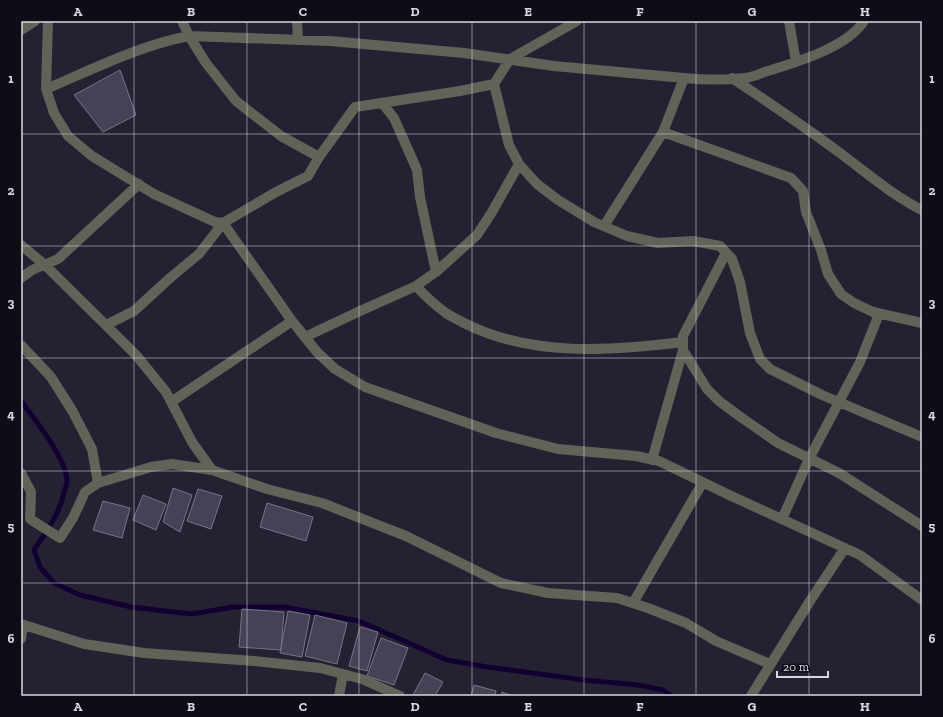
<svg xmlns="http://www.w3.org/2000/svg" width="943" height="717" font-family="'Zilla Slab',serif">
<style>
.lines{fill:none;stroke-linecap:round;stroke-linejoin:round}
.stream{stroke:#120031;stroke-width:5}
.building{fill:#464255;stroke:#787489}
.minor{stroke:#636259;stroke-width:10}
.grid{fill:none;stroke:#d8d6e2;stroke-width:1;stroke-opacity:0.55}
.neatline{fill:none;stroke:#d8d6e2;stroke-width:1.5}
.grid-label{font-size:13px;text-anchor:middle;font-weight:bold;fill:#d8d6e2}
</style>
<rect width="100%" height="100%" fill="#252132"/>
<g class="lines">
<path class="stream" d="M21,401c13,17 46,59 46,80 0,4 -2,8 -3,12 -5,22 -18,39 -30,57l6,17 14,16 26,12 51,12 61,7 41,-7h51l75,14 88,39 40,7 97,13 54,5 25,5 8,6"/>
</g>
<path class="building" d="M120,70l16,45 -33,17 -29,-37z
M173,488l19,7 -12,37 -17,-10z
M198,489l24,7 -11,33 -24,-8z
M143,495l23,9 -10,26 -23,-10z
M103,501l27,7 -8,30 -29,-8z
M267,503l46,14 -7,24 -46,-14z
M242,609l42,3 -3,38 -42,-3z
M288,611l22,4 -8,42 -22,-4z
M315,615l32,8 -10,41 -32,-8z
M360,627l18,5 -11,39 -18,-5z
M381,638l27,10 -14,37 -27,-9z
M425,673l18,9 -8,14h-19l-3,-1z
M474,685l22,6 -1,5h-24z
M502,692l11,4h-12z"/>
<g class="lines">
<path class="minor" d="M48,21l-2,68 8,24 14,23 24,20 62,38 61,28 8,1
M182,21l7,15 17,27 30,38 45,35 38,21
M297,21l1,19
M789,21l7,41
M21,30l14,-9
M732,78c36,24 73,49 108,75 27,20 52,42 82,57
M494,84l15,61 10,19 18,20 21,16 36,22 33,14 31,7 35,-2 27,5 12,13 8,23 10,51 10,26 10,10 52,26 100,42
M46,89c45,-19 95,-44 143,-53l141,5 134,12 90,13 130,12c20,2 41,2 61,0 9,-1 18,-6 26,-8 29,-9 76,-23 93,-49
M382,103l12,15 23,52 3,27 16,75
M663,132l128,46 12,13 3,21 15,38 7,24 13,20 13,9 19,9 49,11
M223,223l69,98 25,31 18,17 30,18 131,46 62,16 78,7 23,5 68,33 133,61 62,45
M604,226l59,-94 21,-54
M21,245l24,20 91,90 30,37 26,50 20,28
M726,253l-43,83v14l24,39 12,12 23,17 36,25 61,30 83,53
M21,278l11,-8 26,-11 81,-75
M416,286c9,10 19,19 30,27 5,4 12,6 18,10 67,34 146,28 219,19
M106,325l28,-14 36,-33 29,-24 24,-31 53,-31 32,-16 11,-19 36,-50 105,-16 34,-7 16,-25 67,-38
M305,337l55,-26 56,-25 21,-15 40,-36 15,-23 27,-48
M21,345l30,32 22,35 19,37 6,34 -13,9 -12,26 -13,20 -30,-19 1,-27 -10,-19
M171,402l121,-81
M652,460l31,-110
M98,483l53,-16 21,-3 40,6 55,19 55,14 84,33 95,47 47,10 69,5 31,10 38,15 30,18 54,23
M782,519l27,-60 51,-97 19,-48
M633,603l70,-121
M21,624l63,20 60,9 110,8 66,7 42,11 38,17
M21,639l2,-14
M339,696l4,-22
M751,696l59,-95 35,-53"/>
</g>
<path class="grid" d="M134,21v675M247,21v675M359,21v675M472,21v675M584,21v675M696,21v675M809,21v675M21,134h901M21,246h901M21,358h901M21,471h901M21,583h901"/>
<rect width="943" height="717" fill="none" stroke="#0e0c14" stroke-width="44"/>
<path d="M777 671v6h51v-6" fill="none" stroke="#d8d6e2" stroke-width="2"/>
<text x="783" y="671" font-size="12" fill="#d8d6e2" stroke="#0e0c14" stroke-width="3" paint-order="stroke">20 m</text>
<rect x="22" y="22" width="899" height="673" class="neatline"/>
<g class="grid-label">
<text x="78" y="16">A</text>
<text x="191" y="16">B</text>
<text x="303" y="16">C</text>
<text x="415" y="16">D</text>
<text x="528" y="16">E</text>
<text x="640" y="16">F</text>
<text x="752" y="16">G</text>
<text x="865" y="16">H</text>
<text x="11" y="83">1</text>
<text x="932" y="83">1</text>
<text x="11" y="195">2</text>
<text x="932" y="195">2</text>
<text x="11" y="307">3</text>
<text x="932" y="307">3</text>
<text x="11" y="419">4</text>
<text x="932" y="419">4</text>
<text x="11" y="531">5</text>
<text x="932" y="531">5</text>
<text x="11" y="643">6</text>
<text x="932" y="643">6</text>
<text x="78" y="711">A</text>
<text x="191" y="711">B</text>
<text x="303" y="711">C</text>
<text x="415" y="711">D</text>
<text x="528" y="711">E</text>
<text x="640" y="711">F</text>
<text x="752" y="711">G</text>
<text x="865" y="711">H</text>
</g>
</svg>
